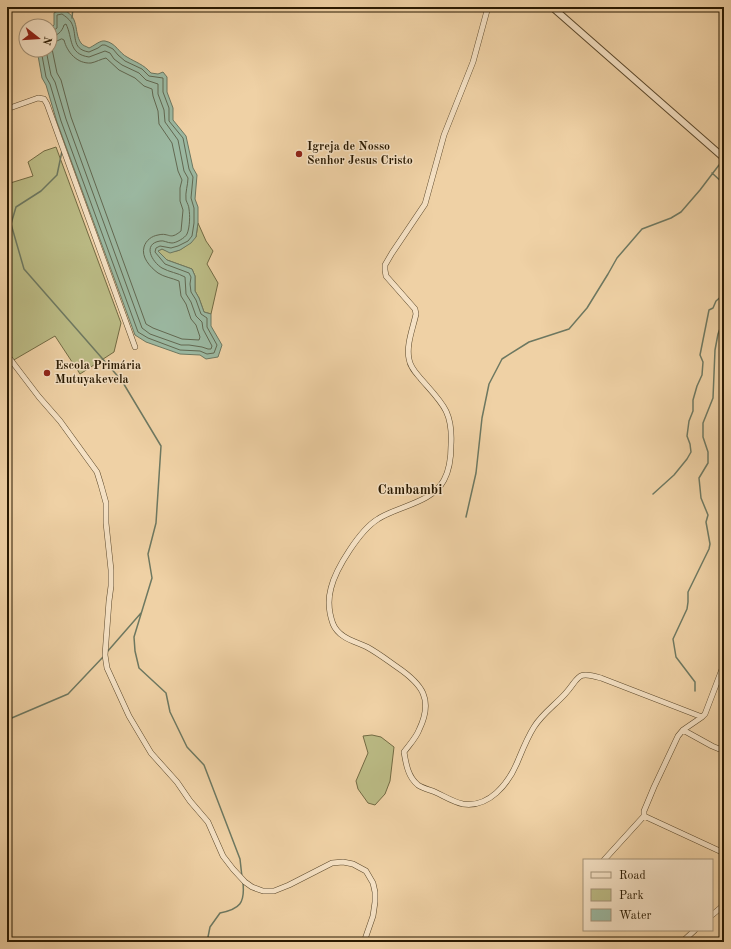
<svg xmlns="http://www.w3.org/2000/svg" width="731" height="949" font-family="'Old Standard TT',serif">
<style>
.green{fill:#bbbb85;stroke:#726a43}
.water{fill:#9bb8a1;stroke:#6d7861}
.lines{fill:none;stroke-linecap:round;stroke-linejoin:round}
.shore{stroke:#626851;stroke-width:1}
.stream{stroke:#6d7861;stroke-width:1.5}
.minor-casing{stroke:#5a472a;stroke-width:6}
.tertiary-casing{stroke:#5a472a;stroke-width:8}
.minor{stroke:#f5e1c4;stroke-width:5}
.tertiary{stroke:#f5e1c4;stroke-width:6}
.poi-dot{fill:#8f2418;stroke:#f5e1c4;stroke-width:1.5}
.labels{text-anchor:middle;dominant-baseline:central;stroke-width:3;stroke-linejoin:round;paint-order:stroke}
.poi-label{font-size:12px;font-weight:bold;fill:#291901;stroke:#f5e1c4;text-anchor:start}
.quarter-label{font-size:14px;font-weight:bold;fill:#291901;stroke:#f5e1c4}
</style>
<rect width="100%" height="100%" fill="#efd1a5"/>
<filter id="stains"><feTurbulence type="fractalNoise" baseFrequency=".005" numOctaves="4"/><feColorMatrix values="0 0 0 0 .2 0 0 0 0 .09 0 0 0 0 .02 0 0 0 .5 -.17"/></filter>
<radialGradient id="worn" r=".72"><stop offset=".6" stop-color="#630" stop-opacity="0"/><stop offset="1" stop-color="#630" stop-opacity=".3"/></radialGradient>
<path class="green" d="M56,147l65,176 -7,29 -34,22 -25,-38 -43,25 -5,-6v-171l26,-8 -5,-14 16,-11z
M198,223l8,18 7,10 -6,13 11,19 -7,31 -7,-2 -5,-14 -4,-7v-15l-3,-7 -25,-9 -9,-9 4,-2c16,7 22,-2 34,-12z
M372,735l9,2 13,10 -4,34 -5,13 -10,11 -7,-2 -10,-14 -2,-8 12,-28 -5,-17z"/>
<path class="water" d="M61,9c20,7 12,23 20,34 2,3 5,3 8,5 5,-2 11,-8 16,-7 11,2 14,12 22,16 10,6 16,7 24,16l7,1 5,-2 4,5v15l6,16v12l13,16 7,32 4,7 -2,24 3,8v16l-2,14 -5,6 -11,7 -10,3 -8,-4 -4,2 9,9 25,9 3,7v15l4,7 5,14 7,2v12l11,19 -4,12 -12,2 -6,-4 -20,-1 -34,-12 -11,-7 -78,-213 -11,-37 -4,-7 -5,-28h13v-21l4,-4v-12z"/>
<g class="lines">
<path class="shore" d="M62,39l2,1c3,12 13,24 27,23 5,-1 10,-4 15,-5l13,12 16,8 9,8 8,3 1,7 5,15 1,13 13,19 6,28 4,9 -2,8v13l3,9 -2,21c-12,10 -11,1 -23,4 -6,1 -12,5 -14,12 -3,10 6,20 14,26 6,4 14,5 21,8l2,15 5,8 5,15 5,6 4,12 -1,3 -17,-1 -29,-11 -7,-4 -75,-207 -10,-37 -4,-7 -6,-29z
M41,50l5,27 4,7 11,37 77,211 10,6 32,12 20,1 7,3 7,-1 3,-8 -10,-18v-9l-6,-4 -5,-14 -5,-8 -1,-8 1,-7 -2,-4 -24,-9 -10,-12 1,-4 4,-2 11,2 7,-2 10,-5 4,-5 2,-13v-15l-3,-10 2,-21 -4,-8 -6,-31 -14,-17v-13l-6,-16v-14l-14,-2 -7,-7 -17,-8 -7,-6 -5,-6 -8,-4h-3l-4,3 -9,4c-19,-3 -11,-18 -18,-30 -2,-3 -6,-6 -9,-8l-5,1v13l-4,3 -3,1
M46,50l5,25 4,7 11,37 76,209 8,6 31,11h8l13,2 6,2h3l1,-3 -9,-17 -1,-7 -6,-6 -5,-14 -5,-8 -1,-17c-7,-4 -16,-5 -23,-9 -10,-6 -20,-24 -2,-27 4,-1 7,2 12,2 4,0 13,-5 15,-9 3,-7 3,-19 2,-25 0,-3 -2,-6 -3,-9 -1,-8 2,-15 2,-22l-4,-7 -6,-31 -13,-18 -1,-12 -6,-16v-10l-12,-4 -7,-7 -17,-8 -8,-6 -4,-6 -5,-2 -16,6c-21,-3 -16,-19 -23,-33l-2,1c-2,7 -7,11 -14,12"/>
<path class="stream" d="M72,18l1,-11
M62,151l-5,24 -16,16 -25,16 -5,17 13,45 98,112 39,65 -5,77 -8,31 4,24 -18,59 1,14 4,17 27,25 4,19 17,35 17,18 36,94 2,18
M712,173l12,11
M653,494l21,-19 13,-16 4,-7 -1,-8 -3,-8 2,-15 4,-10v-11l4,-14 5,-11 1,-13 -3,-7 9,-45 4,-2 3,-7 8,-7
M466,517l10,-44 6,-55 7,-34 13,-25 27,-17 40,-13 18,-21 21,-34 9,-16 25,-29 29,-11 10,-6 19,-22 19,-25
M107,652l34,-39
M695,691v-9l-19,-25 -3,-18 14,-30 1,-7v-10l21,-43 1,-5 -4,-22 2,-7 -7,-17 -2,-20 9,-15v-11l-5,-15v-14l10,-25 2,-48 3,-16 6,-16
M7,720l61,-26 35,-37
M207,942l3,-15 10,-14c20,-4 25,-10 23,-30"/>
<defs>
<path id="minor" d="M488,7l-15,55 -29,73 -19,69 -33,49 -7,12v5l1,6 29,33 1,5c-3,14 -10,31 -7,45 1,8 7,14 12,20 21,24 32,32 30,66 0,12 -1,24 -7,35 -12,23 -46,26 -66,39 -18,11 -42,49 -47,69 -3,11 -2,25 2,36 6,14 21,17 34,23 11,6 20,13 30,20 25,17 37,32 22,63 -3,8 -10,15 -15,22 2,12 4,25 14,33 4,3 12,5 17,7 9,4 18,10 28,12 26,4 45,-20 54,-41 5,-12 10,-25 17,-36 8,-13 21,-22 31,-33 15,-16 10,-24 36,-16l101,39 3,-3 19,-50
M7,109l31,-11 6,1 3,5 88,243
M7,355l32,42 21,24 29,40 8,11 4,13 5,18v20l5,47v16l-2,15 -4,54 2,13 22,48 22,37 26,29 13,19 18,21 15,34 10,13 12,13 7,5 11,4h11l15,-6 43,-22 11,-1 10,2 13,7 7,12 2,9v10l-2,14 -9,26
M683,730l29,16 12,5
M644,816l80,37
M604,860l40,-44v-5l10,-24 24,-51 5,-6 19,-13
M712,915l12,-10
M682,942l13,-12"/>
<path id="tertiary" d="M552,7l172,151"/>
</defs>
<use href="#minor" class="minor-casing"/>
<use href="#tertiary" class="tertiary-casing"/>
<use href="#minor" class="minor"/>
<use href="#tertiary" class="tertiary"/>
</g>
<g class="poi-dot">
<circle cx="299" cy="154" r="4"/>
<circle cx="47" cy="373" r="4"/>
</g>
<g class="labels">
<g class="poi-label">
<text x="307" y="147">Igreja de Nosso<tspan x="307" dy="14">Senhor Jesus Cristo</tspan></text>
<text x="55" y="366">Escola Primária<tspan x="55" dy="14">Mutuyakevela</tspan></text>
</g>
<g class="quarter-label">
<text x="410" y="490">Cambambi</text>
</g>
</g>
<rect width="731" height="949" fill="none" stroke="#efd1a5" stroke-width="24"/>
<rect x="8" y="8" width="715" height="933" fill="none" stroke="#291901" stroke-width="2"/>
<rect x="12" y="12" width="707" height="925" fill="none" stroke="#291901"/>
<rect x="583" y="859" width="130" height="72" fill="#f5e1c4" stroke="#a39176"/>
<rect x="591" y="872" width="20" height="6" fill="#f5e1c4" stroke="#a39176"/>
<text x="619" y="879" font-size="12" fill="#291901">Road</text>
<rect x="591" y="889" width="20" height="12" fill="#bbbb85" stroke="#a39176"/>
<text x="619" y="899" font-size="12" fill="#291901">Park</text>
<rect x="591" y="909" width="20" height="12" fill="#9bb8a1" stroke="#a39176"/>
<text x="619" y="919" font-size="12" fill="#291901">Water</text>
<g transform="translate(38 38) rotate(107)"><circle r="19" fill="#f5e1c4" stroke="#a39176"/>
<path d="M0-3L7 15L0 10L-7 15Z" fill="#8f2418"/>
<text y="-6" font-size="11" font-weight="bold" text-anchor="middle" fill="#291901">N</text>
</g>
<rect width="100%" height="100%" filter="url(#stains)"/>
<rect width="100%" height="100%" fill="url(#worn)"/>
</svg>
